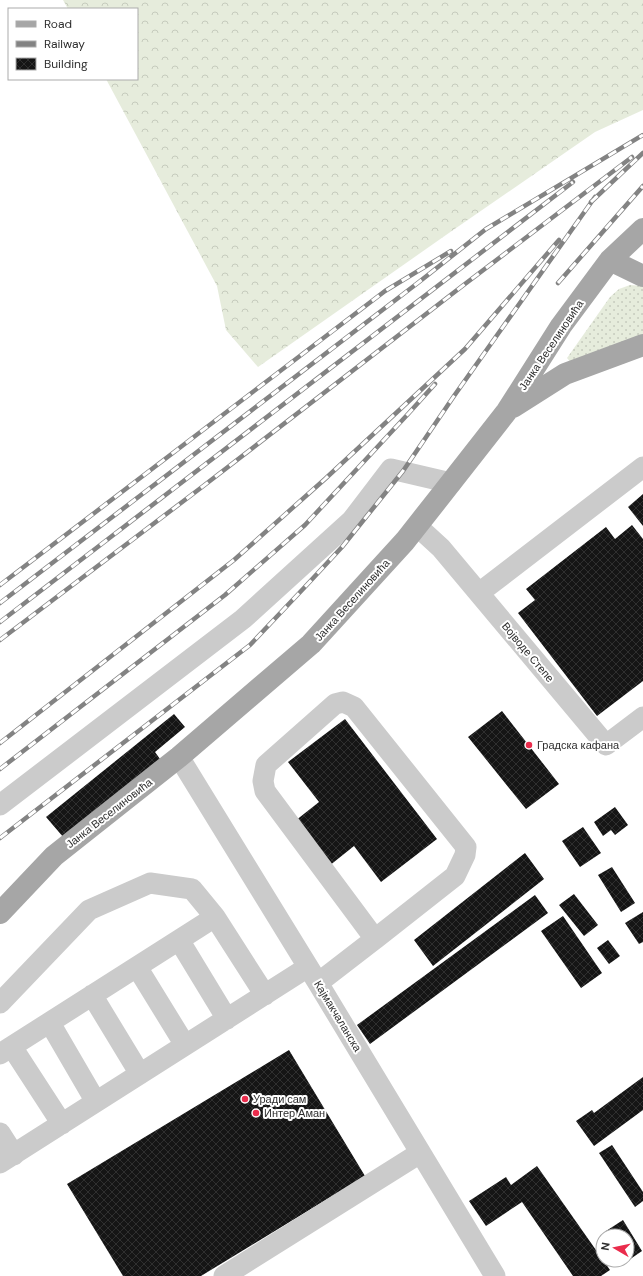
<svg xmlns="http://www.w3.org/2000/svg" width="643" height="1276" font-family="'DM Sans',sans-serif">
<style>
.grass{fill:url(#grass-dots)}
.forest{fill:url(#forest-crowns)}
.building{fill:url(#building-cross-hatch)}
.lines{fill:none;stroke-linecap:round;stroke-linejoin:round}
.minor{stroke:#cbcbcb;stroke-width:21}
.major{stroke:#a6a6a6;stroke-width:22}
.rail-casing{stroke:#838383;stroke-width:4.5}
.rail{stroke:#fff;stroke-width:3;stroke-dasharray:9;stroke-linecap:butt}
.poi-dot{fill:#ea2c4c;stroke:#fff;stroke-width:1.5}
.labels{text-anchor:middle;dominant-baseline:central;stroke-width:4;stroke-linejoin:round;paint-order:stroke}
.street-label{font-size:11px;fill:#2e2e2e;stroke:#fff}
.poi-label{font-size:11px;fill:#2e2e2e;stroke:#fff;text-anchor:start}
</style>
<defs>
<pattern id="grass-dots" width="8" height="8" patternUnits="userSpaceOnUse"><rect width="8" height="8" fill="#e6ecdc"/><path d="M2 2h.1M6 6h.1" fill="none" stroke="#c6cbbd" stroke-width="1.8" stroke-linecap="round"/></pattern>
<pattern id="forest-crowns" width="20" height="18" patternUnits="userSpaceOnUse"><rect width="20" height="18" fill="#e6ecdc"/><path d="M2 6a3 3 0 1 1 6 0M12 15a3 3 0 1 1 6 0" fill="none" stroke="#c6cbbd"/></pattern>
<pattern id="building-cross-hatch" width="8" height="8" patternUnits="userSpaceOnUse"><rect width="8" height="8" fill="#151515"/><path d="M0 0l8 8M0 8l8-8" fill="none" stroke="#2f2f2f"/></pattern>
</defs>
<rect width="100%" height="100%" fill="#fff"/>
<path class="grass" d="M630,285l13,1v51l-71,27 -5,-6 43,-61 9,-8z"/>
<path class="forest" d="M63,0h580v110l-48,22 -149,103 -188,132 -32,-37 -9,-44 -111,-207h31v-70h-69z"/>
<path class="building" d="M643,494v32l-15,-19z
M632,525l11,14v142l-46,35 -79,-103 17,-13 -9,-11 80,-62 9,12z
M502,711l57,73 -33,25 -58,-72z
M174,714l11,13 -30,25 5,7 -96,79 -18,-21z
M345,719l92,120 -56,43 -27,-36 -25,20 -34,-45 24,-19 -31,-40z
M615,807l13,18 -13,10 -4,-5 -8,6 -9,-14z
M583,827l18,26 -21,14 -18,-26z
M525,853l19,26 -111,87 -19,-26z
M612,867l23,36 -14,9 -23,-37z
M574,894l24,31 -14,11 -25,-31z
M535,895l13,18 -178,131 -13,-19z
M643,912v30l-4,2 -14,-21z
M563,916l39,57 -21,15 -40,-57z
M608,940l12,16 -11,8 -12,-16z
M289,1050l76,126 -164,100h-78l-56,-92z
M643,1077v33l-49,36 -18,-25 16,-11 2,3z
M612,1145l31,47v9l-8,6 -36,-54z
M537,1166l73,104 -9,6h-28l-51,-74 -36,24 -17,-25 37,-24 5,8z
M623,1220l19,31 -16,11 -1,-2h2v-24h-18l-3,-5z"/>
<g class="lines">
<path class="minor" d="M417,526l24,22 165,197 37,-28
M479,593l164,-126
M179,757l139,226 177,293
M0,805l243,-186 109,-99 39,-51 60,14
M179,940l48,79
M137,967l48,78
M318,983l57,-44 -110,-148 -2,-10 3,-16 69,-61 8,-2 11,5 112,140 -1,8 -10,21 -80,63
M92,995l48,79
M0,1003l89,-93 61,-27 42,6 23,28
M50,1023l46,79
M12,1047l50,77
M0,1054l215,-137 50,78
M0,1133l14,22
M0,1163l308,-196
M224,1276l196,-123"/>
<path class="major" d="M610,260l33,16
M513,407l52,-33 78,-29
M0,913l54,-57 125,-99 132,-113 94,-103 37,-47 65,-83 54,-85 49,-66 33,-31"/>
<defs>
<path id="rail" d="M591,202l52,-49
M558,283l85,-97
M0,585l385,-294 66,-40
M0,603l419,-321 67,-53 157,-94
M0,622l573,-440
M0,640l202,-153 259,-200 171,-130
M0,743l234,-183 91,-81 140,-130 94,-109
M0,769l225,-174 80,-70 103,-111 27,-30
M0,838l250,-193 53,-56 39,-42 61,-76 51,-75 141,-199"/>
</defs>
<use href="#rail" class="rail-casing"/>
<use href="#rail" class="rail"/>
</g>
<g class="poi-dot">
<circle cx="529" cy="745" r="4"/>
<circle cx="245" cy="1099" r="4"/>
<circle cx="256" cy="1113" r="4"/>
</g>
<g class="labels">
<g class="street-label">
<text transform="translate(551 345) rotate(-56)">Јанка Веселиновића</text>
<text transform="translate(352 600) rotate(-48)">Јанка Веселиновића</text>
<text transform="translate(528 652) rotate(50)">Војводе Степе</text>
<text transform="translate(109 813) rotate(-38)">Јанка Веселиновића</text>
<text transform="translate(338 1016) rotate(59)">Кајмакчаланска</text>
</g>
<g class="poi-label">
<text x="537" y="745">Градска кафана</text>
<text x="253" y="1099">Уради сам</text>
<text x="264" y="1113">Интер Аман</text>
</g>
</g>
<rect x="8" y="8" width="130" height="72" fill="#ffffff" stroke="#ababab"/>
<rect x="16" y="21" width="20" height="6" fill="#a6a6a6" stroke="#ababab"/>
<text x="44" y="28" font-size="12" fill="#2e2e2e">Road</text>
<rect x="16" y="41" width="20" height="6" fill="#838383" stroke="#ababab"/>
<text x="44" y="48" font-size="12" fill="#2e2e2e">Railway</text>
<rect x="16" y="58" width="20" height="12" fill="url(#building-cross-hatch)" stroke="#ababab"/>
<text x="44" y="68" font-size="12" fill="#2e2e2e">Building</text>
<g transform="translate(615 1248) rotate(279)"><circle r="19" fill="#ffffff" stroke="#ababab"/>
<path d="M0-3L7 15L0 10L-7 15Z" fill="#ea2c4c"/>
<text y="-6" font-size="11" font-weight="bold" text-anchor="middle" fill="#2e2e2e">N</text>
</g>
</svg>
